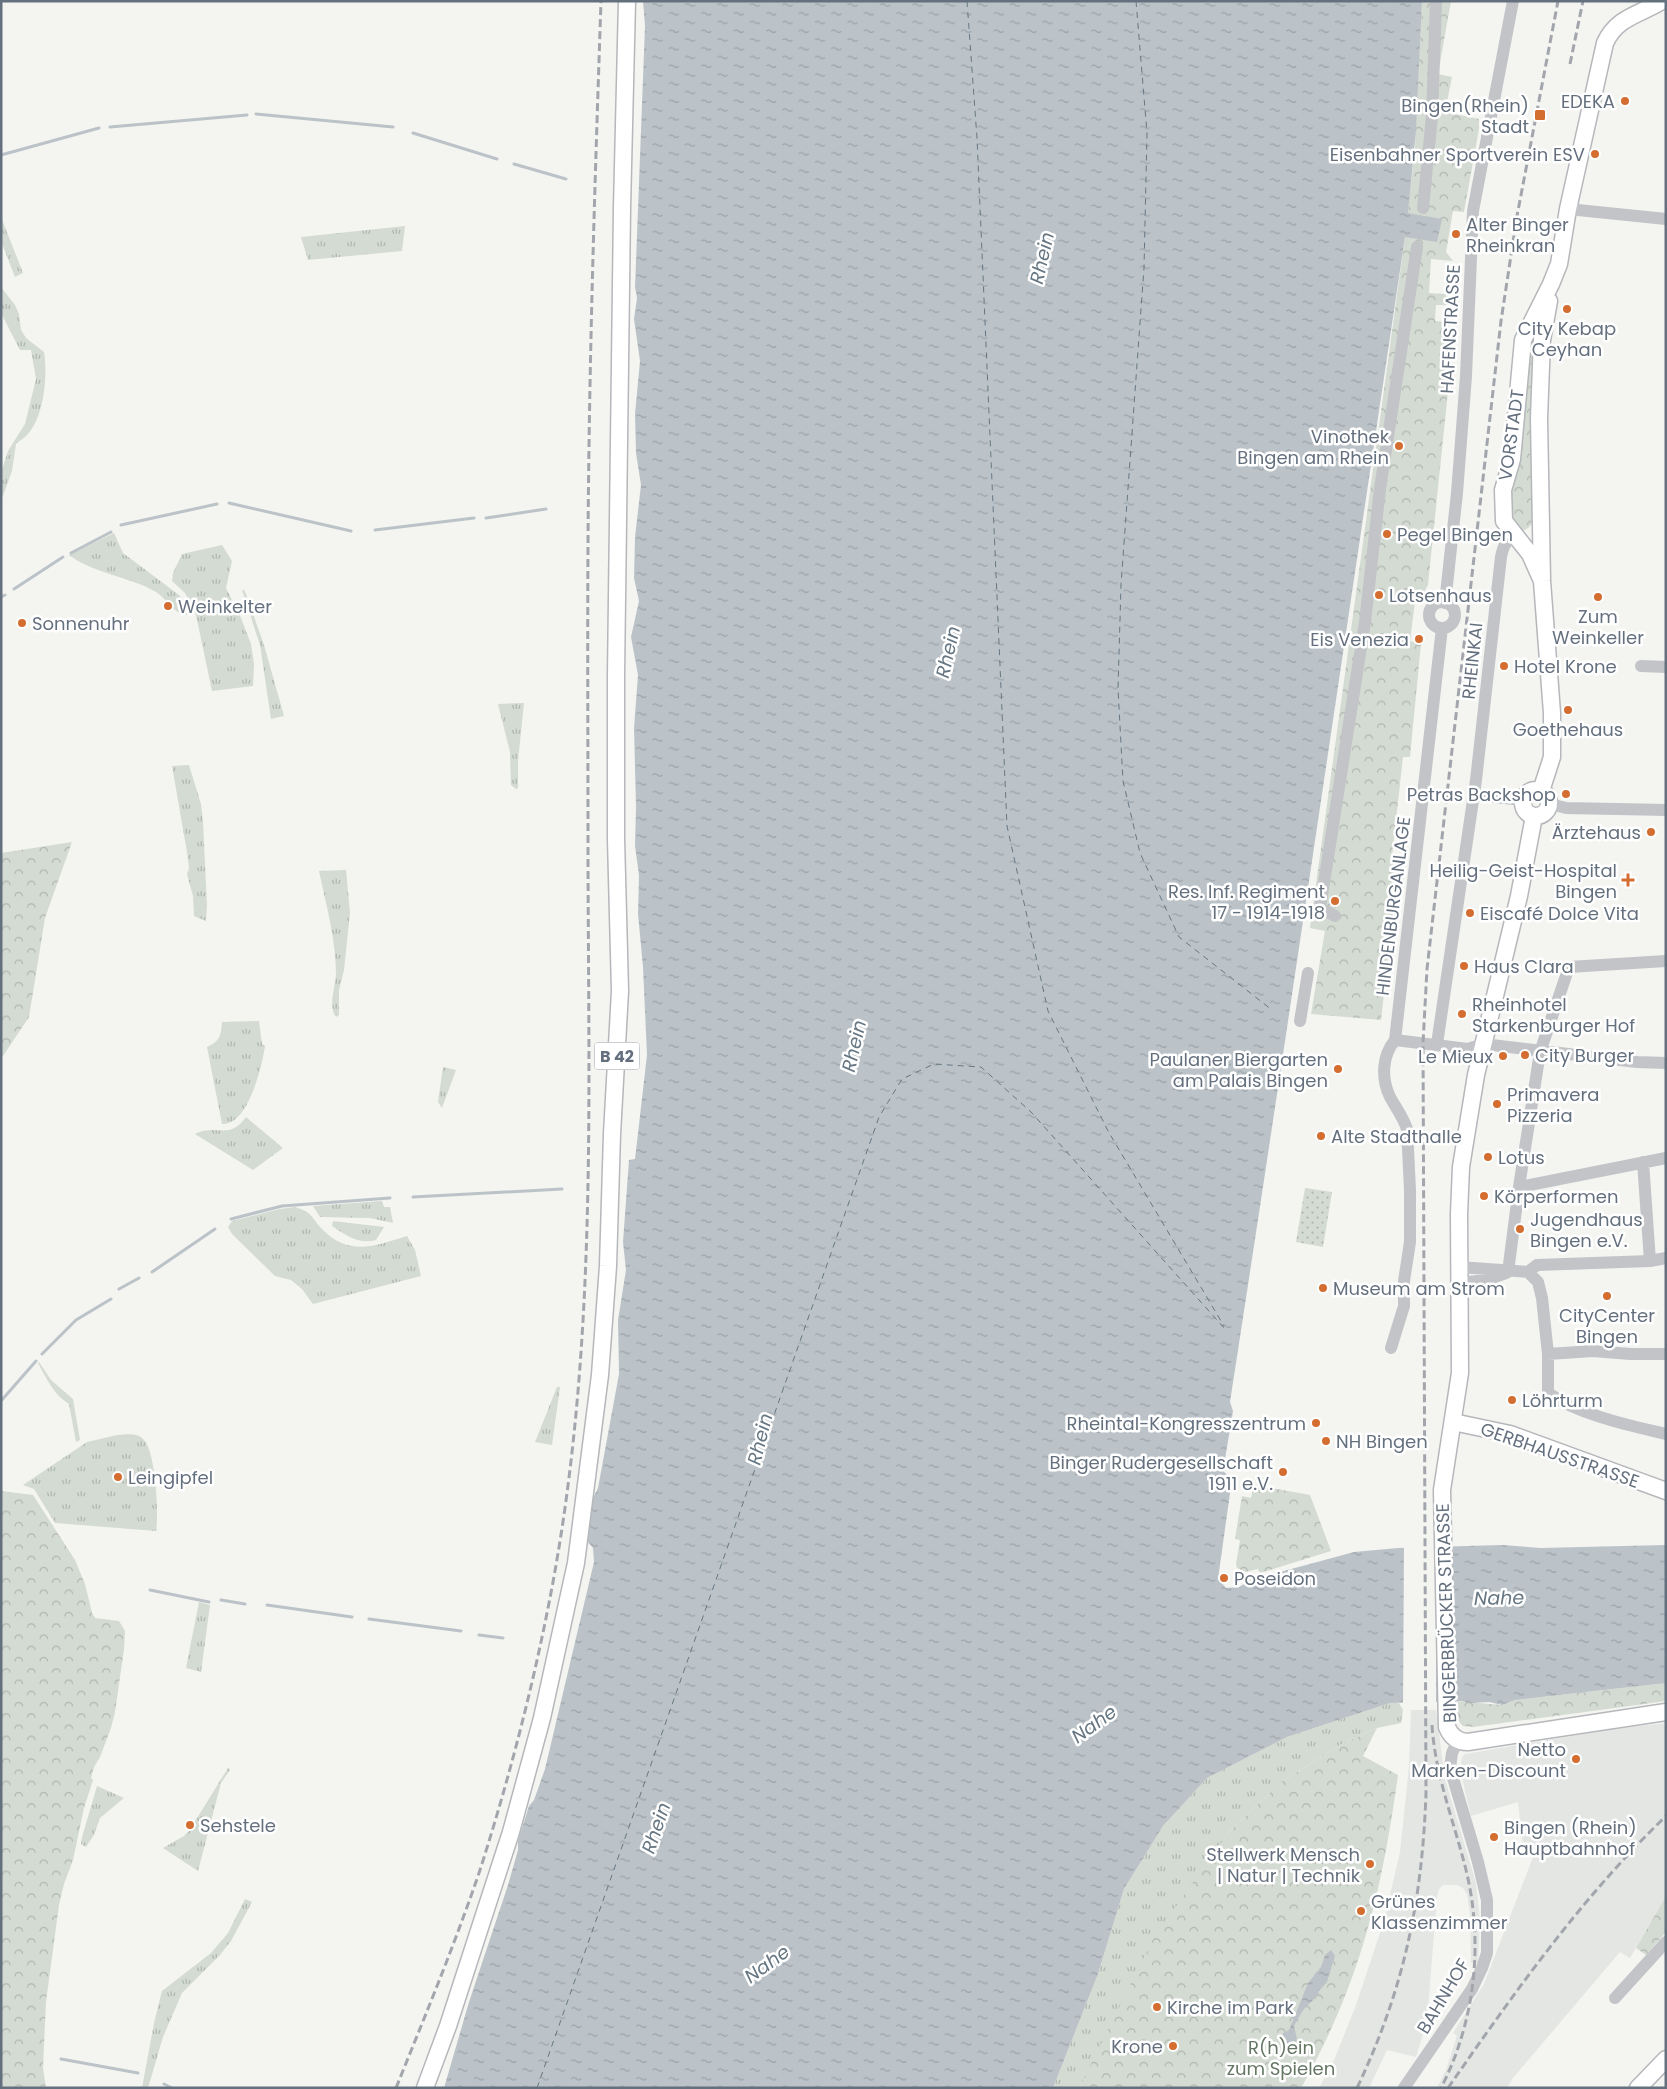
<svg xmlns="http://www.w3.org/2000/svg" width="1667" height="2089" font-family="Poppins,sans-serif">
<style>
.built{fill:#e4e6e4}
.grass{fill:url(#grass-tufts)}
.forest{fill:url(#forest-crowns)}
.garden{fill:url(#garden-dots)}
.water{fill:url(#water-ripples)}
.pier{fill:#f4f4f1}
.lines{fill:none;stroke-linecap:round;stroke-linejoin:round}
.stream{stroke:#bbc3c8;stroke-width:3}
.ferry{stroke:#667783;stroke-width:1;stroke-dasharray:6 5;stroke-linecap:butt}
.major-casing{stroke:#b5b7bb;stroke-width:19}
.minor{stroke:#c2c4c8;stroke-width:12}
.major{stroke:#fff;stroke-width:16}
.rail{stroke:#a2a6ac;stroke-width:3;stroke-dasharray:8 4;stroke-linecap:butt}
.poi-dot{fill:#d46d30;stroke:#fff;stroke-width:2}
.labels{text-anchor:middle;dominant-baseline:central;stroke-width:5;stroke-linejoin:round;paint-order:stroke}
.shield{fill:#fff;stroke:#939ba5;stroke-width:1}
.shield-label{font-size:16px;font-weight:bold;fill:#65707f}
.poi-label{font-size:18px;fill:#65707f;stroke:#fff;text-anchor:start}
.street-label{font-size:18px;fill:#65707f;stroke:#fff}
.park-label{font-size:18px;fill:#657764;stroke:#fff}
.water-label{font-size:19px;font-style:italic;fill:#667783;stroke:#fff}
</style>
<defs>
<pattern id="grass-tufts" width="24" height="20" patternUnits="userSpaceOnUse" patternTransform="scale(1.25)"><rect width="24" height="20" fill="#d4dbd2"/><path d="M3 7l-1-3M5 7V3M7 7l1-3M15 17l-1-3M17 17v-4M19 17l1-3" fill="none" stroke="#b0b6b0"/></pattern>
<pattern id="forest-crowns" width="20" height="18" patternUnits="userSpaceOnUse" patternTransform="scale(1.25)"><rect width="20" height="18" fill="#d4dbd2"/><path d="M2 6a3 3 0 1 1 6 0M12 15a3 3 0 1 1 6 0" fill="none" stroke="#b0b6b0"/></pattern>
<pattern id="garden-dots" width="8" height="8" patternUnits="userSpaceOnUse" patternTransform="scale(1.25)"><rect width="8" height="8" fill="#d4dbd2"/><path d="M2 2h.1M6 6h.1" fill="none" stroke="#b0b6b0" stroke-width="1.8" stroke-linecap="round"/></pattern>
<pattern id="water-ripples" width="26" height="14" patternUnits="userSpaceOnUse" patternTransform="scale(1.25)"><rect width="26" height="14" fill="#bbc3c8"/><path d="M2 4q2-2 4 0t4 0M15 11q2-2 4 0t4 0" fill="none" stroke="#9ca3a8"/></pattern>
</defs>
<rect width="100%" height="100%" fill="#f4f4f1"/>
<path class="built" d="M1411,1710h25l9,69 31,104 4,36 -2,44h-7l-1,-50 -3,-19 -4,-6 -6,-3h-14l-4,4 -2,8 -10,124 -11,36 -29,-7 -18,38h-50l16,-30 21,-53 28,-84 16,-69 9,-85z
M1666,1723v173l-36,62 -10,-6 -107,126 -6,10h-70l9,-18 11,-34 -4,-3 31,-49 51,-132 -12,-5 -5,-45 -47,14 -11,-47 2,-12 3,-3 148,-25z"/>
<path class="grass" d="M1,217l22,56 -8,4 -14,-36z
M405,226l-3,25 -94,9 -7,-23z
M1,287l14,18 4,9 2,16 5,8 18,14c4,23 0,64 -16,82 -3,4 -8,6 -12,10l-4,27 -11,30v-28l7,-22 17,-27 11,-45 -5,-29h-11l-19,-37z
M114,533l9,20 56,42 5,6 3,14c-11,1 -21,-17 -31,-23 -27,-16 -62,-18 -87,-37z
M222,545l10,16 -6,27 15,30 10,26 3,20 -1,22 -41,5 -16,-76 -11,-22 -13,-12 1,-8 9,-19z
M242,590h2l2,4 18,51 20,71 -13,3 -11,-74z
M524,703l-6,58v27l-2,1 -5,-4 -1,-33 -12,-48z
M189,765l12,39 2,17 4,85 -1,15 -12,-5 -1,-20 -6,-22 2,-6 -2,-16 -15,-86z
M346,870l4,43 -6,57 -5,20v25l-3,2c-8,-10 -1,-30 0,-42 0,-36 -10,-70 -17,-104z
M259,1021l3,23 3,2c-3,20 -17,80 -43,78l-15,-77c13,-6 14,-11 15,-25z
M443,1067l13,3 -14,38 -4,-6z
M246,1117l37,31 -30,22 -58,-36c22,-11 34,7 51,-17z
M382,1201l2,6h6l3,16 -23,-5 -50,-1 -7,-11z
M295,1207c20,6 16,12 29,24 27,26 53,14 83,5l8,14 6,26 -108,28 -11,-15 -11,-9 -16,-4 -43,-42 -4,-7 4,-6 48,-12z
M333,1221l51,6 -8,13c-16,5 -31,-5 -44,-14z
M39,1362l12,18 22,19 7,41 -4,2 -7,-38c-16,-10 -22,-25 -31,-41z
M557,1387h3l-8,58 -17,-3z
M117,1435c9,0 19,-3 26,4 13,11 16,76 13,92l-101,-8 -21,-34 -11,-4 64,-43z
M199,1602l11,3 -9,67 -15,-4z
M1390,1703h9l4,7 -2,13 -24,5 -37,17 -59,37 -52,50 -22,32 -128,224h-26l45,-114 26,-85 39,-63 44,-48 80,-41z
M228,1768l2,2 -9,13 -23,88 -35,-23 21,-12 5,-5z
M97,1786l27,12 -24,20 -6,17 -8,12 -5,-3 1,-7z
M245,1899l7,3 -21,39 -11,14 -38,38 -19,44 -15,51h-6l12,-65 8,-32 49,-38 17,-20z"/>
<path class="forest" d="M1422,1h29l-13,73 14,3 -7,35 34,7v10l-15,83 -11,-1 -7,41 7,9 -22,-2 -2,34 16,1 8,11h-17l-1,16 14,1v10l5,1 -26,252 -5,9h-7l-6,47 11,3 -11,113h-7l-11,99 7,1 -18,163 -70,-6 14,-83 -15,-3 95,-691 10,-90z
M1533,339l4,1 -2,179c-4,7 -7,11 -16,12l-14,-18 24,-173z
M72,842l-27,76 -16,99 -28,42v-206z
M1254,1485l56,10 21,56 -71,22 -2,-4 -13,3 -8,-4 -1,-4 4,-24 -5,-1 7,-43 9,2z
M1,1491l32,4 42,65 10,24 7,29 3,5 24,3 6,10 -1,18 -9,63 -4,16 -11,29 -6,10 -3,11 2,2 -9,28 -11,52 -9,24 -5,21 -13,97 -3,66 3,20h-45z
M1666,1683v18l-193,26 -10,-1 -7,-8v-17l46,4 13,-5z
M1377,1728l-14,28 35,19c-16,116 -38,209 -97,313h-222l75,-151 75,-105 52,-50 59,-37z
M1666,1896v36l-20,23 -10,-7z"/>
<path class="garden" d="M1305,1188l27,4 -9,55 -27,-5z"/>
<path class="water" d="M643,1h779l-6,130 -8,82 34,6 -5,23 -32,-5c-58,387 -115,777 -175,1165l3,9 -10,60 9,8 -14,100 8,9 13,-1 12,-7 103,-28 44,-4 104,-3 39,3 125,-3v138l-151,17 -13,5 -13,-3 -18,1 -10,-2 -71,2 -103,34 -80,41 -44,48 -39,63 -26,85 -45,114h-609l25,-86 39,-117 10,-35v-9l11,-35 5,-6 11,-31 49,-207 -1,-14 -6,-7 6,-43 5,-10 21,-114 -1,-54 8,-50 -3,-28 6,-82 6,-1 12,-104 -4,-88 -5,-53 1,-39 -4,-29 1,-39 -2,-79 4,-53 -7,-38 8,-36 -5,-23 1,-41 6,-52 -5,-32 -1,-39 5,-53 -6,-42 3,-21 -2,-11 10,-261z
M1331,1950l4,6 -8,26 -9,10 1,2 -16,16 -9,16 3,13 -15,8 1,-14 6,-3 19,-47 13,-16 4,-12z"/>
<path class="pier" d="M1436,1544v160l-33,1 1,-160z"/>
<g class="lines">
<path class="stream" d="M256,114l137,13
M110,127l137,-12
M413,133l84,26
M1,155l98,-27
M514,164l52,15
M229,503l122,28
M486,518l60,-9
M121,525l96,-21
M375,530l99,-12
M71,553l40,-21
M14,589l49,-32
M1,597l4,-2
M413,1197l149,-8
M231,1219l51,-13 108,-8
M152,1272l63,-43
M119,1289l20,-11
M42,1354l34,-34 35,-21
M1,1401l35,-40
M150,1590l59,12
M221,1600l24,4
M267,1605l85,12
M369,1619l92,12
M479,1635l24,3
M61,2059l77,14
M164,2084l8,4"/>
<path class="ferry" d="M967,1l10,137 30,688 41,185 60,120 116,195
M1136,1l11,132 -3,135 -23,317 -3,104 5,92 17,72 39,84 93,73
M537,2088l342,-971 23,-38 32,-15 47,3 50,45 194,217"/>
<defs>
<path id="major" d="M1542,581l-12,-27 -26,-33 -1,-31 9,-31 11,-119 28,-56 8,-20 9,-55 37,-166c12,-26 34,-28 57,-42
M1523 803a13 13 0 1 1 26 0a13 13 0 1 1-26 0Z
M1541,791l11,-34v-44l-10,-132 -3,-163 3,-78 7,-39
M1534,816l-15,80 -43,179 -15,92 -2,47 1,159 -18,117 5,237c4,10 11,15 21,15l198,-30
M1453,1422l57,12 156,57
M425,2088l23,-62 63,-194 31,-114 34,-155 24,-188 8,-109 4,-132 8,-143 -4,-152v-163l6,-468 5,-207
M1638,2088l28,-29"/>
</defs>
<use href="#major" class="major-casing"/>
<path class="minor" d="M1423,208l9,-92 4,-115
M1568,209l98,10
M1429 615a13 13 0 1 1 26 0a13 13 0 1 1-26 0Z
M1445,603l12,-110 9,-117 7,-165 40,-210
M1641,666l25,1
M1474,795l50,5
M1550,804l16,4 100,2
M1335,916l-15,-8 45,-286 15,-133 37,-242
M1300,1021l8,-48
M1395,1040l47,-412
M1395,1040l73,9 15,-5 154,18 29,1
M1437,1044l39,-264 25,-223c2,-10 4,-16 14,-21
M1643,1162l7,99
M1519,1187l147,-29
M1459,1267l69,5 9,-7 113,-4 16,-3
M1508,1272l11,-85 21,-135 29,-85 97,-6
M1528,1272l10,10 4,16 6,56v39c32,22 80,32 118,41
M1459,1283l27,-3 20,-7
M1391,1348l13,-42v-25l6,-39v-52l-3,-61c-4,-12 -11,-21 -17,-32 -9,-19 -8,-41 5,-57
M1548,1354l45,-3 37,3h36
M1615,1998l51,-56
M1404,2088l68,-99 10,-21 5,-15v-53l-9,-38 -28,-94 2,-15 6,-13"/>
<use href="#major" class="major"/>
<path class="rail" d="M1570,64l13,-63
M1432,1725c3,49 21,94 33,141 19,73 11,154 -24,222
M396,2088c29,-72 59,-144 84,-218 30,-94 55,-191 73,-288 45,-245 35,-494 35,-742 0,-131 -1,-262 1,-393 2,-148 7,-297 12,-446
M1357,2088c47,-99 65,-186 69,-294l-3,-751 4,-74 74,-648 16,-105 41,-215
M1448,2088c66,-95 134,-191 218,-272"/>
</g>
<g class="poi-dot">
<circle cx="1625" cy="101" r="5"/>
<rect x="1534" y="109" width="12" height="12" rx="2.5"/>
<circle cx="1595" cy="154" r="5"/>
<circle cx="1456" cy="234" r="5"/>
<circle cx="1567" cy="309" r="5"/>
<circle cx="1399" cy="446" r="5"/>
<circle cx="1387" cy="534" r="5"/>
<circle cx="1379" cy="595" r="5"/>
<circle cx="1598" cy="597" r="5"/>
<circle cx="168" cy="606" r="5"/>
<circle cx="22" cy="623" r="5"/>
<circle cx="1419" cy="639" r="5"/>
<circle cx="1504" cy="666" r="5"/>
<circle cx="1568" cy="710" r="5"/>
<circle cx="1566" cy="794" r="5"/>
<circle cx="1651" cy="832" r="5"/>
<path d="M1625.5 872.5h5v5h5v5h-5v5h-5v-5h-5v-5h5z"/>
<circle cx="1335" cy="901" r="5"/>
<circle cx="1470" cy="913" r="5"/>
<circle cx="1464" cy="966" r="5"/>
<circle cx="1462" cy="1014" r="5"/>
<circle cx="1525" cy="1055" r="5"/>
<circle cx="1503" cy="1056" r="5"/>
<circle cx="1338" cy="1069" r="5"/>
<circle cx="1497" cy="1104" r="5"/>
<circle cx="1321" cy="1136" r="5"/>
<circle cx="1488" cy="1157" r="5"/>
<circle cx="1484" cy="1196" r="5"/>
<circle cx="1520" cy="1229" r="5"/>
<circle cx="1323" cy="1288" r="5"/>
<circle cx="1607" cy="1296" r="5"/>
<circle cx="1512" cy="1400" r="5"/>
<circle cx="1316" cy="1423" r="5"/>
<circle cx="1326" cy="1441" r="5"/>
<circle cx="1283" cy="1472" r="5"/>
<circle cx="118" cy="1477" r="5"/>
<circle cx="1224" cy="1578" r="5"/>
<circle cx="1576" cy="1759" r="5"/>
<circle cx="190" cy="1825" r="5"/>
<circle cx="1494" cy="1837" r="5"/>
<circle cx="1370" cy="1864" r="5"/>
<circle cx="1361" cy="1911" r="5"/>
<circle cx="1157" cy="2007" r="5"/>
<circle cx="1173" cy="2046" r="5"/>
</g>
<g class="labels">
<rect class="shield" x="594.5" y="1042.5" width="45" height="27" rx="4"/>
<g class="shield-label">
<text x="617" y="1056">B 42</text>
</g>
<g class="poi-label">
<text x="1615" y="101" text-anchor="end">EDEKA</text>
<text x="1529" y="105" text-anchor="end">Bingen(Rhein)<tspan x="1529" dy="21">Stadt</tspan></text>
<text x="1585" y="154" text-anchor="end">Eisenbahner Sportverein ESV</text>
<text x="1466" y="224">Alter Binger<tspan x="1466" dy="21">Rheinkran</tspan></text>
<text x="1567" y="328" text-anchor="middle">City Kebap<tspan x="1567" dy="21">Ceyhan</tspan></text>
<text x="1389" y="436" text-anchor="end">Vinothek<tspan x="1389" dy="21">Bingen am Rhein</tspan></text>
<text x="1397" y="534">Pegel Bingen</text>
<text x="1389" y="595">Lotsenhaus</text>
<text x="178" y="606">Weinkelter</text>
<text x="1598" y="616" text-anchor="middle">Zum<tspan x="1598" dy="21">Weinkeller</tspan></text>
<text x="32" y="623">Sonnenuhr</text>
<text x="1409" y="639" text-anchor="end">Eis Venezia</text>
<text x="1514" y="666">Hotel Krone</text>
<text x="1568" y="729" text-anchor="middle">Goethehaus</text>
<text x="1556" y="794" text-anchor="end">Petras Backshop</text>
<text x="1641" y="832" text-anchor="end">Ärztehaus</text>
<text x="1617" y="870" text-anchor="end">Heilig-Geist-Hospital<tspan x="1617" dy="21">Bingen</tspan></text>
<text x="1325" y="891" text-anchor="end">Res. Inf. Regiment<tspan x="1325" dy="21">17 - 1914-1918</tspan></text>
<text x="1480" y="913">Eiscafé Dolce Vita</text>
<text x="1474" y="966">Haus Clara</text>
<text x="1472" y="1004">Rheinhotel<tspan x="1472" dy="21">Starkenburger Hof</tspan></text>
<text x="1535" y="1055">City Burger</text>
<text x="1493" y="1056" text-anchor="end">Le Mieux</text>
<text x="1328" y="1059" text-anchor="end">Paulaner Biergarten<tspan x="1328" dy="21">am Palais Bingen</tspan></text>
<text x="1507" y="1094">Primavera<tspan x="1507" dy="21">Pizzeria</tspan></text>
<text x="1331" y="1136">Alte Stadthalle</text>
<text x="1498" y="1157">Lotus</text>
<text x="1494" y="1196">Körperformen</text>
<text x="1530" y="1219">Jugendhaus<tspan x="1530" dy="21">Bingen e.V.</tspan></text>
<text x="1333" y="1288">Museum am Strom</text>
<text x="1607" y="1315" text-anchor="middle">CityCenter<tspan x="1607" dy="21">Bingen</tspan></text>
<text x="1522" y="1400">Löhrturm</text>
<text x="1306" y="1423" text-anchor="end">Rheintal-Kongresszentrum</text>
<text x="1336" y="1441">NH Bingen</text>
<text x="1273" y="1462" text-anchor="end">Binger Rudergesellschaft<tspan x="1273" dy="21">1911 e.V.</tspan></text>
<text x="128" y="1477">Leingipfel</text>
<text x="1234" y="1578">Poseidon</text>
<text x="1566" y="1749" text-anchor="end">Netto<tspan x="1566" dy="21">Marken-Discount</tspan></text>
<text x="200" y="1825">Sehstele</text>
<text x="1504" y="1827">Bingen (Rhein)<tspan x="1504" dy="21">Hauptbahnhof</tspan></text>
<text x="1360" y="1854" text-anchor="end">Stellwerk Mensch<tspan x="1360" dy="21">| Natur | Technik</tspan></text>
<text x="1371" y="1901">Grünes<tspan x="1371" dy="21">Klassenzimmer</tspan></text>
<text x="1167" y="2007">Kirche im Park</text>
<text x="1163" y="2046" text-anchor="end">Krone</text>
</g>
<g class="street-label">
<text transform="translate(1450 329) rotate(-87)">HAFENSTRASSE</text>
<text transform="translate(1511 435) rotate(-82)">VORSTADT</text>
<text transform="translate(1472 661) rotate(-84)">RHEINKAI</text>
<text transform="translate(1393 906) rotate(-83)">HINDENBURGANLAGE</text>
<text transform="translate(1560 1455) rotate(19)">GERBHAUSSTRASSE</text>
<text transform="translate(1446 1613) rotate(-92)">BINGERBRÜCKER STRASSE</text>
<text transform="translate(1443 1996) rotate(-59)">BAHNHOF</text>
</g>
<g class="park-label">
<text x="1281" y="2047">R(h)ein<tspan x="1281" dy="21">zum Spielen</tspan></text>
</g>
<g class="water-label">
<text transform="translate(1042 258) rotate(-77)">Rhein</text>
<text transform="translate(948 652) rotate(-77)">Rhein</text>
<text transform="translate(854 1046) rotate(-77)">Rhein</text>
<text transform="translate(760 1439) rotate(-76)">Rhein</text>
<text transform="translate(1499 1598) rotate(-1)">Nahe</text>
<text transform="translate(1094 1724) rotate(-36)">Nahe</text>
<text transform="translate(656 1828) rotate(-71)">Rhein</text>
<text transform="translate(767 1964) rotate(-36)">Nahe</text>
</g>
</g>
<rect width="1667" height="2089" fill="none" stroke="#65707f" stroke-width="5"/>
</svg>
